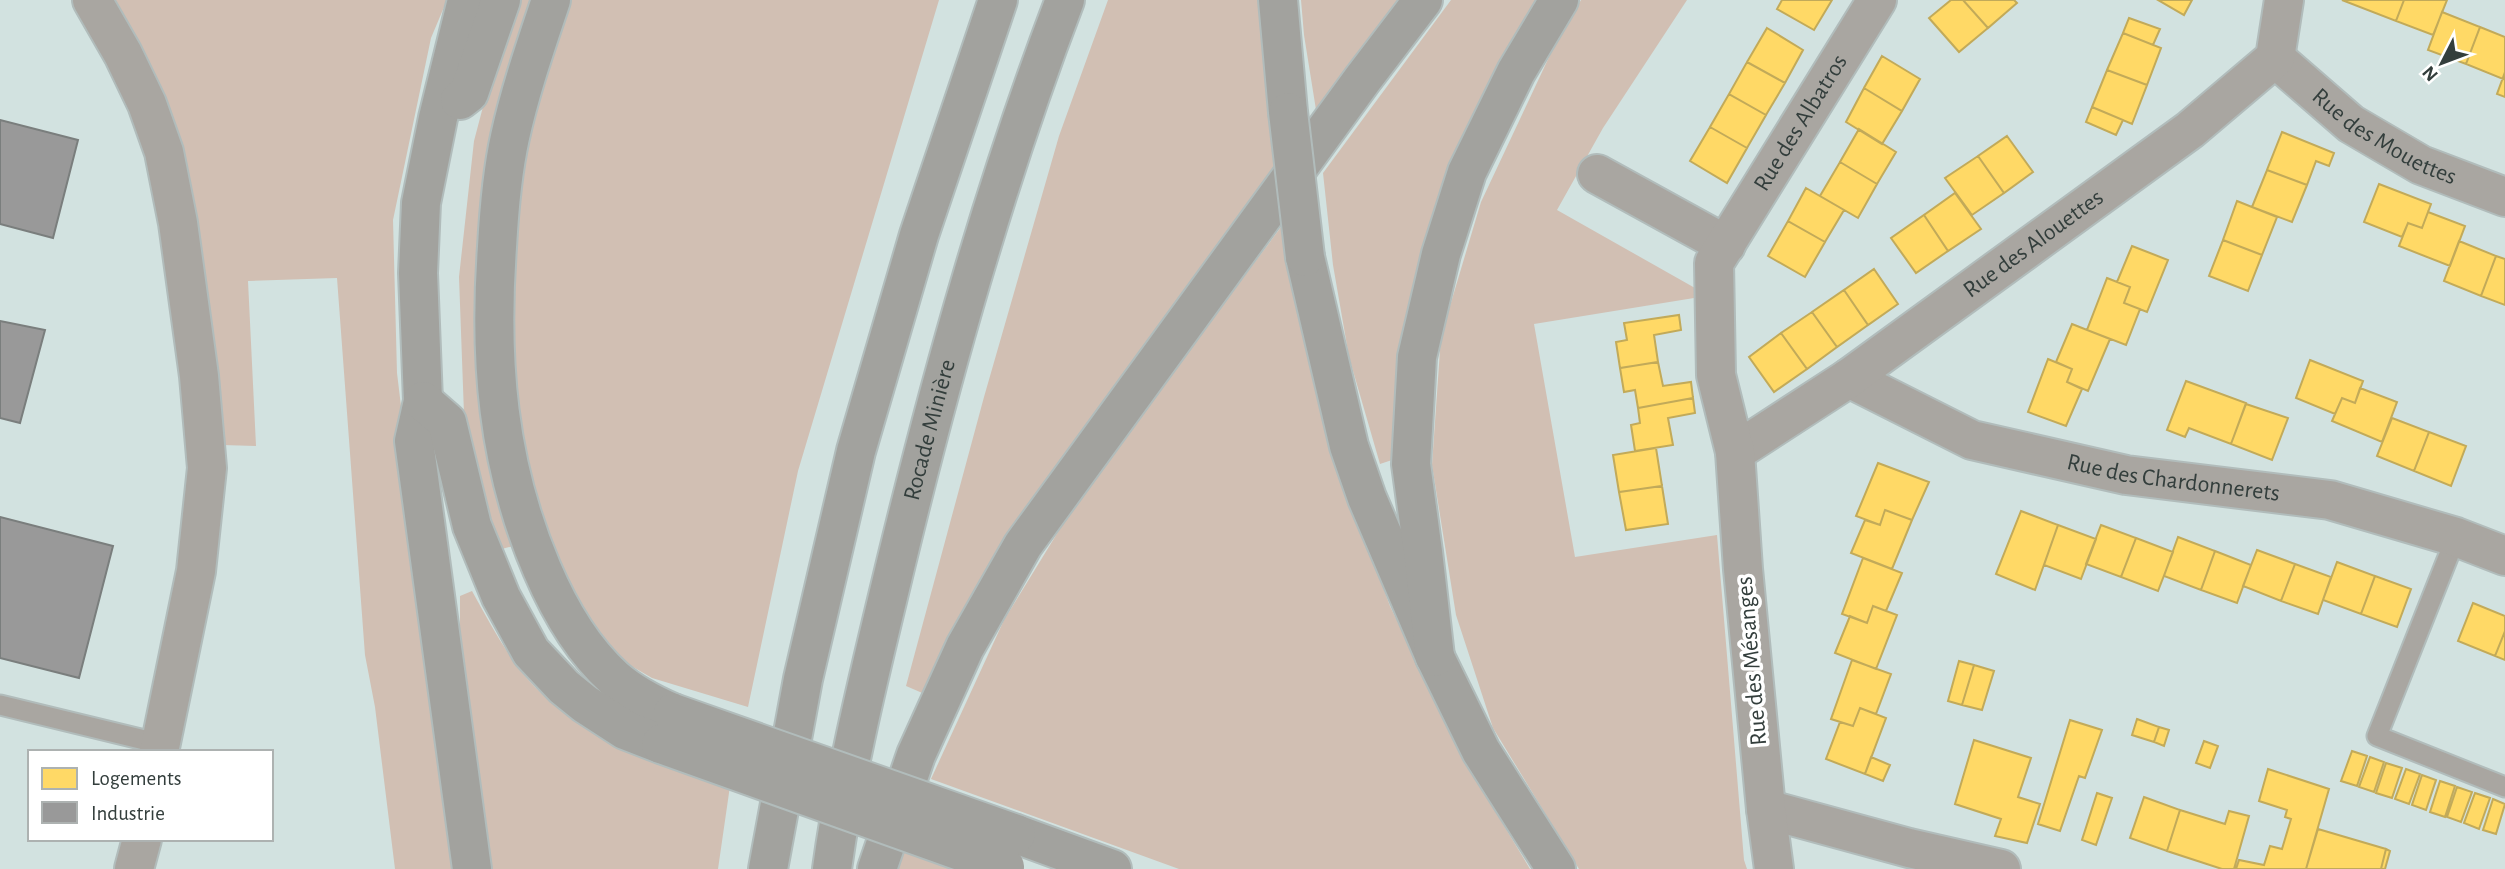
<svg xmlns="http://www.w3.org/2000/svg" width="2505" height="869" font-family="'Alegreya Sans',sans-serif">
<style>
.green{fill:#d1bfb3}
.homes{fill:#ffd966;stroke:#c2aa59;stroke-width:2}
.industry{fill:#999;stroke:#7a7e7d;stroke-width:2}
.lines{fill:none;stroke-linecap:round;stroke-linejoin:round}
.service-casing{stroke:#b1bcbb;stroke-width:23}
.minor-casing{stroke:#b1bcbb;stroke-width:42}
.tertiary-casing{stroke:#b1bcbb;stroke-width:42}
.motorway-casing{stroke:#b1bcbb;stroke-width:42}
.service{stroke:#a9a6a1;stroke-width:19}
.minor{stroke:#a9a6a1;stroke-width:38}
.tertiary{stroke:#a9a6a1;stroke-width:38}
.motorway{stroke:#a2a29e;stroke-width:38}
.motorway-bridge-casing{stroke:#b1bcbb;stroke-width:42;stroke-linecap:butt}
.motorway-bridge{stroke:#a2a29e;stroke-width:38}
.labels{text-anchor:middle;dominant-baseline:central;stroke-width:7;stroke-linejoin:round;paint-order:stroke}
.street-label{font-size:24px;fill:#333e3c;stroke:#fff}
</style>
<rect width="100%" height="100%" fill="#d2e2e0"/>
<path class="green" d="M110,0h337l-16,38 -38,182 4,153 60,496h-62l-20,-162 -10,-52 -28,-377 -89,3 8,165 -34,-1z
M515,0h20l-40,144 22,401 -15,4 -17,-48 -21,-87 -5,-137 15,-136 31,-118z
M569,0h370l-141,471 -50,236 -96,-29 -31,-18 -18,-19 -23,-37 -33,-70 -21,-56 -14,-77 -1,-121 12,-135z
M1108,0h155l18,162 -354,533 -21,-9 78,-289 75,-261z
M1301,0h103l-87,116 -13,-81z
M1451,0h93l-36,62 -113,397 -15,5 -31,-107 -16,-92 -10,-92z
M1581,0h106l-84,128 -46,82 138,78 -1,10 -160,26 41,233 142,-22 27,325 3,9h-168l-86,-141 -37,-113 -24,-150 9,-129 40,-134 69,-147z
M1287,219l45,233 58,154 72,150 68,113h-351l-248,-90 73,-159 73,-119z
M472,591c15,27 30,55 48,79 51,65 136,87 210,116l-12,83h-231l-27,-224v-49z
M904,846l68,23h-74z"/>
<path class="homes" d="M1782,0h50l-18,30 -37,-21z
M1951,0h12l25,28 -29,24 -30,-34z
M1963,0h51l3,3 -29,25z
M2158,0h34l-8,15z
M2342,0h62l-8,21z
M2404,0h43l-14,35 -37,-14z
M2442,12l38,15 -14,37 -38,-14z
M2129,18l31,11 -7,16 -30,-12z
M2480,27l25,10v35l-2,7 -37,-15z
M1767,28l36,22 -18,33 -38,-21z
M2123,33l38,15 -14,37 -40,-15z
M1882,56l38,23 -18,32 -38,-23z
M1747,62l38,21 -19,32 -37,-21z
M2107,70l40,15 -15,39 -40,-17z
M2505,72v25l-8,-3z
M1864,88l38,23 -20,33 -36,-22z
M1729,94l37,21 -19,33 -37,-21z
M2092,107l31,13 -7,15 -30,-13z
M1710,127l37,21 -20,35 -37,-22z
M1859,129l37,23 -19,32 -37,-22z
M2282,132l52,21 -5,13 -13,-5 -9,24 -40,-15z
M2007,136l26,36 -29,21 -26,-37z
M1978,156l26,37 -32,22 -27,-37z
M1840,162l37,22 -19,34 -38,-22z
M2267,170l40,15 -15,37 -40,-15z
M2379,184l52,20 -9,24 -14,-5 -6,14 -38,-15z
M1806,188l38,22 -19,32 -37,-21z
M1955,193l26,36 -33,22 -24,-36z
M2237,201l40,16 -15,38 -39,-15z
M2428,212l37,14 -15,40 -51,-20 9,-23 14,5z
M1924,215l24,36 -32,22 -25,-35z
M1788,221l37,21 -20,35 -37,-21z
M2223,240l39,15 -14,36 -39,-15z
M2459,241l37,15 -15,40 -37,-15z
M2132,246l36,14 -21,52 -23,-9 6,-16 -13,-5z
M2496,256l9,3v46l-24,-9z
M1874,269l24,35 -30,21 -24,-35z
M2107,278l23,9 -6,16 16,6 -14,36 -39,-15z
M1844,290l24,35 -31,22 -25,-35z
M1812,312l25,35 -30,22 -26,-36z
M1679,315l2,15 -27,5 4,27 -38,6 -4,-26 11,-2 -3,-17z
M2072,324l38,15 -22,52 -21,-9 5,-13 -16,-7z
M1781,333l26,36 -33,23 -25,-35z
M2048,359l24,10 -5,13 15,7 -16,37 -38,-14z
M2310,360l53,21 -8,22 -13,-5 -7,16 -39,-16z
M1658,362l5,24 28,-4 2,16 -55,10 -3,-18 -11,2 -4,-24z
M2186,381l60,22 -15,41 -42,-16 -4,9 -18,-7z
M2360,388l37,14 -15,40 -50,-21 10,-23 13,5z
M1693,398l2,15 -27,5 5,27 -38,6 -4,-26 9,-2 -2,-15z
M2246,404l42,14 -16,42 -41,-16z
M2392,418l37,14 -15,39 -37,-15z
M2429,432l37,14 -15,40 -37,-15z
M1656,448l6,38 -43,6 -6,-37z
M1878,463l51,19 -17,38 -27,-10 -5,15 -24,-9z
M1662,486l6,38 -42,6 -7,-38z
M1885,510l27,10 -20,49 -41,-16 14,-33 15,5z
M2021,511l37,14 -23,65 -39,-16z
M2058,525l38,14 -15,40 -37,-14z
M2101,525l35,13 -15,39 -35,-13z
M2178,537l37,14 -14,39 -37,-14z
M2136,538l37,14 -15,39 -37,-14z
M2257,550l38,14 -14,37 -38,-15z
M2215,551l36,14 -14,38 -36,-13z
M1863,558l39,15 -16,38 -13,-5 -6,17 -25,-9z
M2337,562l38,14 -14,38 -38,-14z
M2295,564l36,13 -13,37 -37,-13z
M2375,576l36,13 -14,38 -36,-13z
M2473,603l32,13v15l-10,25 -37,-15z
M1873,606l24,9 -21,54 -41,-16 15,-37 17,7z
M2505,631v29l-10,-4z
M1852,660l39,14 -15,40 -16,-6 -7,18 -22,-7z
M1959,661l15,4 -12,40 -14,-4z
M1974,665l20,6 -12,39 -20,-5z
M1860,708l26,10 -21,56 -39,-15 14,-37 13,4z
M2137,719l22,8 -5,15 -22,-7z
M2070,720l32,10 -17,48 -6,-2 -19,55 -22,-7z
M2159,727l10,3 -5,16 -10,-4z
M1974,740l57,18 -13,39 22,7 -13,39 -32,-7 6,-17 -46,-15z
M2204,741l14,5 -8,22 -14,-5z
M2352,751l15,5 -10,30 -16,-5z
M1871,757l19,8 -7,16 -18,-7z
M2370,757l14,5 -10,30 -15,-5z
M2386,763l16,5 -10,30 -16,-5z
M2268,769l61,20 -23,80h-70l3,-9 25,5 6,-19 12,3 9,-30 -6,-2 2,-7 -28,-9z
M2406,769l14,5 -11,30 -14,-5z
M2422,775l14,5 -10,30 -14,-5z
M2440,781l15,5 -10,31 -15,-5z
M2457,787l15,5 -11,30 -14,-5z
M2097,793l15,5 -16,47 -14,-5z
M2475,793l15,5 -11,31 -15,-6z
M2144,797l36,13 -13,41 -37,-13z
M2493,799l12,5 -9,30 -13,-4z
M2180,810l45,14 4,-13 20,5 -15,53h-12l-55,-18z
M2318,829l68,20 -5,20h-75z
M2386,849l4,2 -5,18h-4z"/>
<path class="industry" d="M0,120l78,20 -25,98 -53,-14z
M0,321l45,9 -25,93 -20,-5z
M0,517l113,29 -34,132 -79,-20z"/>
<g class="lines">
<defs>
<path id="service" d="M2456,537l-79,199 128,51
M0,705l161,39"/>
<g id="minor">
<path id="s1" d="M2275,58l76,66 70,41 84,32"/>
<path d="M1597,174l129,71"/>
<path id="s2" d="M1849,378l123,62 154,35 204,25 126,37 49,19"/>
<path id="s3" d="M1735,452l114,-74 341,-248 85,-72 9,-58"/>
<path d="M1766,809l143,39 92,21"/>
<path id="s4" d="M1774,869l-8,-60 -23,-240 -8,-117 -19,-77 -2,-112 163,-263"/>
</g>
<path id="tertiary" d="M92,0l31,54 24,50 17,48 14,71 21,153 8,92 -11,103 -37,181
M134,869l8,-30"/>
<g id="motorway">
<path d="M467,0l-29,118 -17,85 -3,70 5,128 -9,40 58,428"/>
<path d="M551,0c-15,45 -31,91 -41,137 -8,36 -11,74 -13,110 -8,112 0,217 45,322 17,40 39,79 72,109 18,16 38,26 59,35"/>
<path d="M1278,0l10,112"/>
<path d="M460,100l9,-7 32,-93"/>
<path d="M1305,257l44,189 18,52 68,159 46,94 75,118"/>
<path d="M423,401l24,21 25,104 29,71 30,55 33,35 21,17 40,26 36,14"/>
<path d="M1435,657l-12,-105 -12,-88 6,-107 24,-103 26,-82 49,-100 43,-72"/>
<path d="M1016,834l96,35"/>
<path d="M768,869l35,-190 53,-228 63,-216 79,-235"/>
<path id="s5" d="M832,869c14,-103 40,-205 64,-306 46,-190 99,-380 169,-563"/>
<path d="M877,869l39,-114 49,-108 58,-102 339,-465 61,-80"/>
</g>
</defs>
<use href="#service" class="service-casing"/>
<use href="#minor" class="minor-casing"/>
<use href="#tertiary" class="tertiary-casing"/>
<use href="#motorway" class="motorway-casing"/>
<use href="#service" class="service"/>
<use href="#minor" class="minor"/>
<use href="#tertiary" class="tertiary"/>
<use href="#motorway" class="motorway"/>
<defs>
<path id="motorway-bridge" d="M1288,112l17,145
M673,713l343,121
M661,744l344,123"/>
</defs>
<use href="#motorway-bridge" class="motorway-bridge-casing"/>
<use href="#motorway-bridge" class="motorway-bridge"/>
</g>
<g class="labels">
<g class="street-label">
<text stroke="none"><textPath href="#s4" startOffset="775">Rue des Albatros</textPath></text>
<text stroke="none"><textPath href="#s1" startOffset="136">Rue des Mouettes</textPath></text>
<text stroke="none"><textPath href="#s3" startOffset="364">Rue des Alouettes</textPath></text>
<text stroke="none"><textPath href="#s5" startOffset="450">Rocade Minière</textPath></text>
<text stroke="none"><textPath href="#s2" startOffset="343">Rue des Chardonnerets</textPath></text>
<text transform="translate(1752 661) rotate(-95)">Rue des Mésanges</text>
</g>
</g>
<rect x="28" y="750" width="245" height="91" fill="#ffffff" stroke="#adb2b1" stroke-width="2"/>
<rect x="42" y="768" width="35" height="21" fill="#ffd966" stroke="#adb2b1" stroke-width="2"/>
<text x="91" y="785" font-size="21" fill="#333e3c">Logements</text>
<rect x="42" y="802" width="35" height="21" fill="#999999" stroke="#adb2b1" stroke-width="2"/>
<text x="91" y="820" font-size="21" fill="#333e3c">Industrie</text>
<g transform="translate(2442 63) rotate(228)" stroke="#ffffff" stroke-width="5" paint-order="stroke">
<path d="M0-5L12 26L0 18L-12 26Z" fill="#333e3c"/>
<text y="-10" font-size="19" font-weight="bold" text-anchor="middle" fill="#333e3c">N</text>
</g>
</svg>
